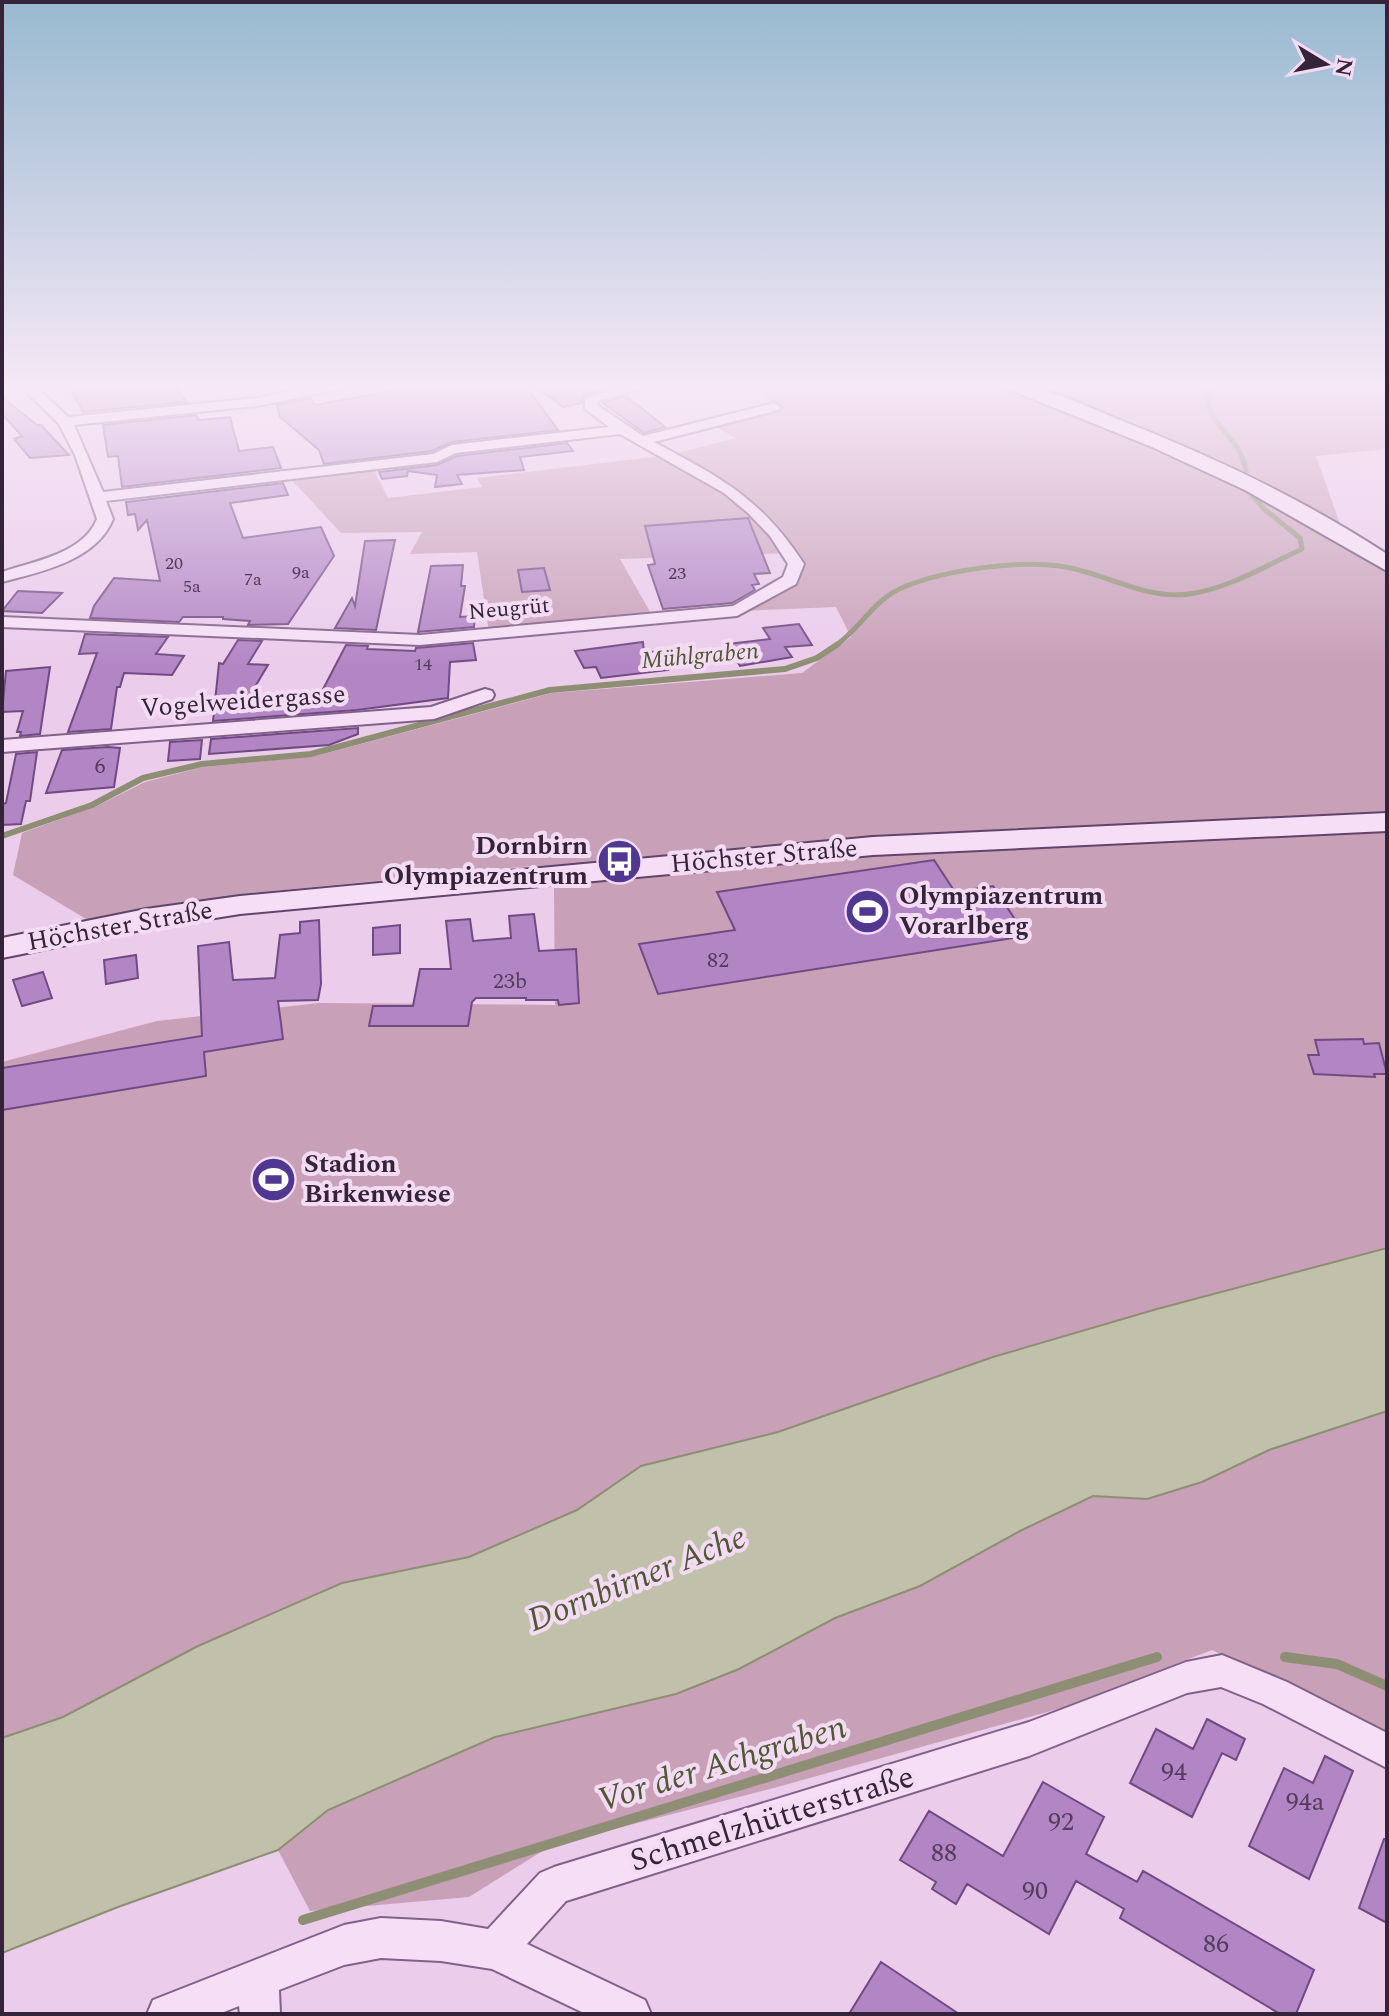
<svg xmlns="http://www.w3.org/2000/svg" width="1389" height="2016" font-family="Spectral,serif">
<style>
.green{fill:#c8a0b8}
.water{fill:#c0c0ab;stroke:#8d8e73;stroke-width:2}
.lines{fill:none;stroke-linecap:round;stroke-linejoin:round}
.stream-far2{stroke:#8d8e73;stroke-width:5}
.stream-far1{stroke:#8d8e73;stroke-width:6}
.stream{stroke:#8d8e73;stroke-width:10}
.building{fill:#b286c5;stroke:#714a83;stroke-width:2}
.street-casing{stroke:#806187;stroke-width:4}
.secondary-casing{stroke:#614469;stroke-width:4}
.street{fill:#f6dff6;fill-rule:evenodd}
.secondary{fill:#f6dff6;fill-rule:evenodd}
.labels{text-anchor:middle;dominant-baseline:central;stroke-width:8;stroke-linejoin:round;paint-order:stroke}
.far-number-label{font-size:18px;fill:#543c5c}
.far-street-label{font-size:22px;fill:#342339;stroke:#f3dbf3}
.number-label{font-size:22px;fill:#543c5c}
.far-water-label{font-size:24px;font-style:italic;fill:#4f5734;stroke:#f3dbf3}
.street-label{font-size:26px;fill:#342339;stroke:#f3dbf3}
.poi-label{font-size:26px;font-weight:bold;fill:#342339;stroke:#f3dbf3;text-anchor:start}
.near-number-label{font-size:26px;fill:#543c5c}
.near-street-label{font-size:32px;fill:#342339;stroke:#f3dbf3}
.near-water-label{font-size:34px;font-style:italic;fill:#4f5734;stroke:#f3dbf3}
</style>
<rect width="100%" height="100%" fill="#ebcceb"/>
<path class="green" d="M752,385h635v64l-71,7 25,71 46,33v688l-230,61 -164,48 -215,75 -137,34 -64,44 -108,47 -127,26 -144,63 -135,71 -61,21v-676l155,-41 162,-18 236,2 -1,-117 -22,-22 -260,25 -181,31 -78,-47 9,-42 75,-27 48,-24 58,-15 113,-11 236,-63 250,-20 49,-36 -15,-30 -95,4 51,-31 2,-27 -174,6 33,58 -164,15 -12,-80 -67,2 12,-22 -81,1 -53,-57 84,-10 16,32 94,-11 -5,-9 193,-23 66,-17 -26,-14 67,-18z
M1387,1411v321l-175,-82 -154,59 -277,77 -229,59 -83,52 -159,14 -32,-61 50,-40 167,-73 181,-43 63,-25 96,-51 85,-32 100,-55 73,-35 54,3 55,-17 67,-32z"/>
<path class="water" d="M1387,1248v163l-118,39 -67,32 -55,17 -54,-3 -73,35 -100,55 -85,32 -96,51 -63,25 -181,43 -167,73 -50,40 -160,57 -116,46v-215l61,-21 135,-71 144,-63 127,-26 108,-47 64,-44 137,-34 215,-75 164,-48z"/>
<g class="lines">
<path class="stream-far2" d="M1207,385c-4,43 33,47 39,86
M835,646c25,-17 40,-48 69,-59 41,-17 112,-27 156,-21 44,6 83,34 129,28 39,-5 78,-29 113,-45l-2,-11 -36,-29 -14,-16"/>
<path class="stream-far1" d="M2,836l90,-31 51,-27 59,-14 109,-10 239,-64 235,-21 32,-11 21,-14"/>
<path class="stream" d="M1285,1657l52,7 50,22
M303,1920l854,-263"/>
</g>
<path class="building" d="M68,385h106l13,17 -104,10z
M385,385h140l33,45 -106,12 -20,9 -108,13 -5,-14 -39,-33 -3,-12 33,-7 5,7 77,-14z
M534,385h84l-34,10 -2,8 -19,4z
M625,396l19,14 21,17 -21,6 -41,-30z
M2,397l35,28h4l28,30 -39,3 -16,-19 8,-3 -20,-22z
M196,415l3,5 31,-3 9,34 34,-4 8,21 -159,19 -4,-31 -10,1 -5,-32z
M567,443l6,8 -53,6 4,13 -67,5 5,9 -27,3 2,-12 -29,-4 -1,5 -25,3 -3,-7 58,-7 20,-9z
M283,483l5,12 -58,8 13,35 78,-11 13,29 -46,68 -40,1 2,-4 -27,-2v-2h-40l-4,5 -89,-4 4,-12 20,-28 46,3 -13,-61 -9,10 -3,-16 -7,1 -2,-13z
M748,518l22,55 -16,1 5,10 -7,1 3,5 -23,13 -69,6 -15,-44 7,-1 -10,-38z
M395,540l-19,90 -41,-2 17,-30 3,8 10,-65z
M463,565l-2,21h4l-5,31 15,-1 -1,11 -56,5 13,-66z
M544,568l6,22 -28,2 -4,-22z
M18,591l44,2 -20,20 -40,-2z
M799,624l13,21 -27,2 7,10 -52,9 -13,-22 43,-5 -7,-11z
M85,634l83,3 -12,17 28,2 -12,19 -48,-2 -4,14h-3l-6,42 -43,3 29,-79 -18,1z
M238,640l24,1 -14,23 20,1 -22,37 74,-7 26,-50 22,1 -1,3 48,2 1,-3 57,-5 3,17 -26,2 -2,36 -91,12 -144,11 6,-58 4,1z
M643,642l1,11 14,-2 10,19 -67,8 -5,-11 -12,1 -9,-17z
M50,667l-10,67 -20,2 1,-4h-4l6,-21 -21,1 4,-41z
M358,728v6l-29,11 -120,9 2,-15z
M202,740l-2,19 -32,2 2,-19z
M108,747l12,1 -6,39 -68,6 16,-43z
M37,752l-7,49h-4l-5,23 -19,1v-21l4,-1 10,-49z
M934,860l21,32 38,-6 33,50 -368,58 -19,-50 96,-14 -18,-38z
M534,914l5,37 37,-2 3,54 -20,2 -1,-5h-32v-2h-50l-4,4 -4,24h-99l4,-20h40l7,-37h31l-5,-48 24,-2 3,22 38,-3 -2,-22z
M319,920l2,64 -3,16 -40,1 5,38 -79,13 2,24 -204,34v-42l200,-32 -4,-90 31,-4 4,38 42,-2 5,-43 20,-2v-11z
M400,925v28l-27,2v-27z
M136,955l2,23 -32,6 -2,-24z
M43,972l9,26 -30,8 -9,-26z
M1363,1039l1,5 15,-1 8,31h-13l1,3 -61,-3 -6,-19h11l-4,-15z
M1207,1719l38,20 -9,21 -14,-7 -30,64 -62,-34 26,-54 37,20z
M1325,1756l28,15 -44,108 -60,-33 35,-78 29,15z
M1043,1782l61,35 -18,37 51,28 6,-11 171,99 -18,44h-16l-160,-96 4,-9 -48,-28 -27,53 -82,-50 -11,20 -24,-15 4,-7 -36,-22 29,-49 74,45z
M1384,1839h3v84l-28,-15z
M881,1962l78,52h-110z"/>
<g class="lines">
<defs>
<path id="street" d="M19,385h15l34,32 189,-19 63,-13h28l-7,4 -84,17 -183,19 29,67 330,-38 19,-9 157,-18 -24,-18v-11l44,-13h25l-56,16 -1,4 46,31 131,-33 7,4 -2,3 -125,32c67,36 107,56 150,122l-8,20 -59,32 -317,29 -418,-18v-10l418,18 313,-29 50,-29 5,-13 -18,-28 -22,-23 -24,-20 -104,-59 -164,19 -19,9 -331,39 7,18c-16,41 -72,53 -111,63v-10c32,-11 81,-18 95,-53l-22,-64 -16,-31z
M485,689l7,2 2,4 -2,4 -58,20 -432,33v-12l429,-33z
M1222,1655l65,27 100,51v35l-124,-64 -42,-17 -34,6 -158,63 -463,145 -39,43 118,56 6,14h-65l-94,-45 -51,-8 -60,-3 -37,7 -65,25 1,24h-40l-1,-8 -20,8h-72l6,-14 191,-75 37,-7 60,3 47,8 52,-56 14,-6 475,-145 157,-60z"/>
<path id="secondary" d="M1005,385c39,0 74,18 110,33 95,37 186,80 272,136v17l-142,-81 -93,-43 -144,-58z
M1387,813v18l-514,24 -633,59 -94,15 -144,29v-20l144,-29 94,-13 633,-59z"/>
</defs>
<use href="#street" class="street-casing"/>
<use href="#secondary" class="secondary-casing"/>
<use href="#street" class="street"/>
<use href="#secondary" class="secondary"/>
</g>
<linearGradient id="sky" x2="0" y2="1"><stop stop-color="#98b9d0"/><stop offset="0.58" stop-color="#f6e8f6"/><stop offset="1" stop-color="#f6e8f6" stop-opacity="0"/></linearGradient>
<rect width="1389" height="667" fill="url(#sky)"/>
<defs>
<symbol id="bus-disc" viewBox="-11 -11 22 22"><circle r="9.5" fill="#50378f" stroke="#f3dbf3"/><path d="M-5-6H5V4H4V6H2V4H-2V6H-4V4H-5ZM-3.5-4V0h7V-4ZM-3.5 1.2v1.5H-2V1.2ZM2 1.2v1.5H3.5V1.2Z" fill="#fff"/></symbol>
<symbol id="stadium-disc" viewBox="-11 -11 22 22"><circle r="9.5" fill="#50378f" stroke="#f3dbf3"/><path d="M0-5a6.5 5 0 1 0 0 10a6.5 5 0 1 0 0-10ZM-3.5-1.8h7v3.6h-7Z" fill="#fff"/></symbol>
</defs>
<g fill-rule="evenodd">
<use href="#bus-disc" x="594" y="836" width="51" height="51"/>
<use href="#stadium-disc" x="842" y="886" width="51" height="51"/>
<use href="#stadium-disc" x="248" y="1154" width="51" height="51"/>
</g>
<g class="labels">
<g class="far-number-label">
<text x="174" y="563">20</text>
<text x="301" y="572">9a</text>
<text x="677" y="573">23</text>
<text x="253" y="579">7a</text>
<text x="192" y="586">5a</text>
<text x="423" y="664">14</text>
</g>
<g class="far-street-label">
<text transform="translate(509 609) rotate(-5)">Neugrüt</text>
</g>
<g class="number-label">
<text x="100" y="766">6</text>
<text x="718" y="960">82</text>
<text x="510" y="981">23b</text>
</g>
<g class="far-water-label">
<text transform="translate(700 656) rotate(-5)">Mühlgraben</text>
</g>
<g class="street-label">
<text transform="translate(243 701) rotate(-4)">Vogelweidergasse</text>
<text transform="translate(764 856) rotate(-5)">Höchster Straße</text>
<text transform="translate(120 926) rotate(-10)">Höchster Straße</text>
</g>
<g class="poi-label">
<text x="588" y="846" text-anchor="end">Dornbirn<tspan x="588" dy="30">Olympiazentrum</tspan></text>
<text x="899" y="896">Olympiazentrum<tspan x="899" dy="30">Vorarlberg</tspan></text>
<text x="304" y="1164">Stadion<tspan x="304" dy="30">Birkenwiese</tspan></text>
</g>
<g class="near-number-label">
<text x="1174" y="1772">94</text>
<text x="1305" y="1802">94a</text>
<text x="1061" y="1822">92</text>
<text x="944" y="1853">88</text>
<text x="1035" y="1891">90</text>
<text x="1216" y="1944">86</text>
</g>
<g class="near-street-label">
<text transform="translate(772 1819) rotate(-17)">Schmelzhütterstraße</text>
</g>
<g class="near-water-label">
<text transform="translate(637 1579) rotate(-22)">Dornbirner Ache</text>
<text transform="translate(722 1764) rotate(-17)">Vor der Achgraben</text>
</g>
</g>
<rect width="1389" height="2016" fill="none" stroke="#342339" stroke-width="8"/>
<g transform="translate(1325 64) rotate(100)" stroke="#f3dbf3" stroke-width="6" paint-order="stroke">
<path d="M0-6L14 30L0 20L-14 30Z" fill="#342339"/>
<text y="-12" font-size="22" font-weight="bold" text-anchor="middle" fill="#342339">N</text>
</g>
</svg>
